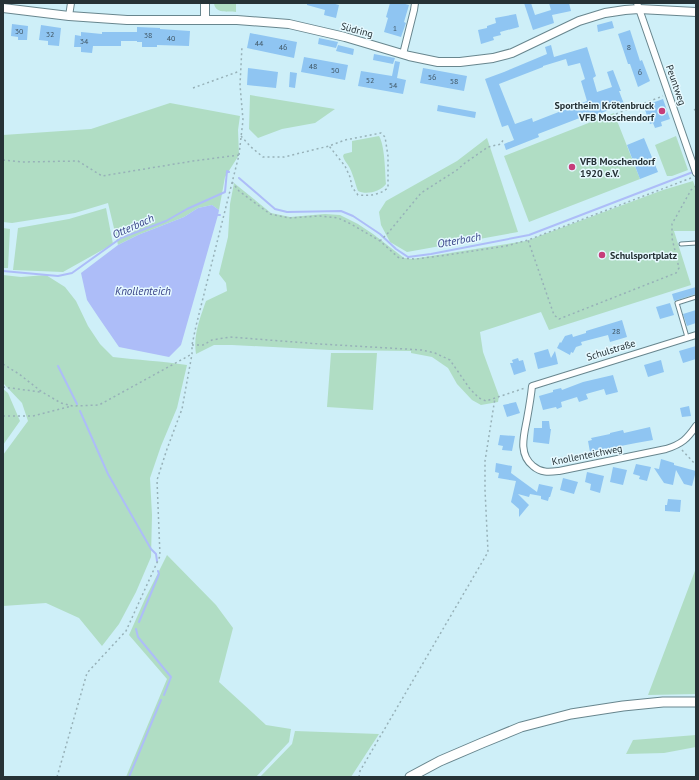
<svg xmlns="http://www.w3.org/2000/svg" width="699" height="780" font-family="'PT Sans',sans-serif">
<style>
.green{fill:#b0ddc4}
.water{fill:#adbdf8}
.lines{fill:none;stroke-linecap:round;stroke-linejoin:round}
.stream{stroke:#adbdf8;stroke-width:2}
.building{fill:#8fc5f2;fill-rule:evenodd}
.service-casing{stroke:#68868e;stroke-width:5}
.minor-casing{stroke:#68868e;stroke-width:8}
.tertiary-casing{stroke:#68868e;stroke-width:10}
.secondary-casing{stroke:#68868e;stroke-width:11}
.path{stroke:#97b1b8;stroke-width:1.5;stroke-dasharray:2 3;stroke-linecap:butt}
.service{stroke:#fff;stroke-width:3}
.minor{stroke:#fff;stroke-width:6}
.tertiary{stroke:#fff;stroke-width:8}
.secondary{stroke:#fff;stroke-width:9}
.poi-dot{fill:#c63d79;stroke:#e6f9ff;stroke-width:1.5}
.labels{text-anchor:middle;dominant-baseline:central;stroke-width:3;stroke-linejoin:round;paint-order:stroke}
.number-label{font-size:8px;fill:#405765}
.street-label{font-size:10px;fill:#263236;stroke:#e6f9ff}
.poi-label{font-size:10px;font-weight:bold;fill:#263236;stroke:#e6f9ff;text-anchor:start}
.water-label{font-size:11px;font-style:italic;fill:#374288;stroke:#e6f9ff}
</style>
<rect width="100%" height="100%" fill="#ceeff8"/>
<path class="green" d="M214,3h22v9c-8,-1 -21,2 -22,-9z
M250,95l85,14 -20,14 -33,6 -24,9 -9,-9z
M170,103l70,13 -2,14 1,25 -14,22 -6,33 -7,-5 -14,3 -14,9 -46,18 -20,10 -10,-42 -33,10 -63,10 -9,-1v-87l88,-6z
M614,113l26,66 -111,43 -25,-66z
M379,136c6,10 6,36 7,48 -6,8 -20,11 -28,7 -3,-8 -5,-18 -10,-26 -2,-3 -4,-5 -5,-9l1,-2 8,-2v-11z
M676,136l12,34 -16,6h-5l-12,-31z
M487,138l31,94 -111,20 -17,-10 -9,-17 -2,-13 7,-11 71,-40z
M693,181l3,8v42h-22l17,54 -142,45 -8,-18 -61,20 3,20 16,44 -1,6 -17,3 -9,-5 -15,-16 -9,-16 -16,-11 -21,-4v-2l-81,-1 -98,-5h-18l-18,9c-3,-19 4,-36 10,-53l21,-10 -1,-8 -7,-9 9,-37 2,-33 4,-21 37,30 19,4 35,-3 15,1 18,9 15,10 31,24 8,1 114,-18 137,-51z
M106,208l7,36 -50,28 -50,-2 5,-42 51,-9z
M3,228l7,1 -2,39h-5z
M3,275l18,2 25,-2 19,12 11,14 12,25 12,18 13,13c24,3 49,4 74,8l-10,43 -16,38 -11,32 2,37 -1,42 -15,35 -17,32 -17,22 -23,-28 -33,-15 -43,3v-151l25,-34 -6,-18 -19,-20z
M331,353h46l-4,57 -46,-3z
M3,389l5,4 12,28 -17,24z
M167,555l49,50 17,23 -14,54 47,43 25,4 -2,13 -33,35h-130l41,-98 -38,-44 16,-36z
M696,568v126l-48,1z
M295,731l84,3 -28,43h-91l32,-33z
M696,735v12l-32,6 -38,1 7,-14z"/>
<path class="water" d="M212,205l7,5 -1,5 -37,130 -12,12 -50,-10 -20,-29 -12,-18 -6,-27 37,-28 20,-10 46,-18 14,-9z"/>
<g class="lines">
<path class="stream" d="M239,178l36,31 12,3 54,-1 12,5 27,18 16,15 12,8 23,-3 98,-19 164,-63
M218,215h2
M3,271l55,5 14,-3 49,-35 45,-17 21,-12 38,-17 2,-21 2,1
M58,366l19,38
M80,411l28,63 43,75 5,5 1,7
M139,622l20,-48 -1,-3
M136,629l2,8 33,40 -7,18
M129,777l32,-77"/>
</g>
<path class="building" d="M307,3h25l7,2 -3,13 -12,-3 1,-5 -18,-5z
M390,3h12l7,2 -5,17 2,1 -5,14 -17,-5 4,-14 -2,-1z
M524,3h7l4,12 16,-5 -2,-7h20l2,8 -19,4 2,8 -21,7z
M516,14l3,13 -19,5 1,3 -8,2 1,3 -13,4 -3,-14 9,-2v-2l9,-3 -1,-5z
M612,21l2,7 -16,4 -1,-7z
M12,24l16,2 -1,14h-9v-3l-7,-1z
M41,25l20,3 -2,18 -11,-1v-4l-9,-1z
M137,27l23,1v1l30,2 -1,15 -32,-1v2h-15v-5h-5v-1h-16v5h-28l-1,7 -11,-1v-5h-7l1,-12 6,1v-4l21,2v-2h35z
M630,30l10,31 2,-1 8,21 -12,6 -8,-23h-2l-10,-30z
M250,33l47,9 -3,16 -47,-10z
M319,38l19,4 -2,6 -18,-4z
M338,45l16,4 -1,6 -17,-4z
M551,45l3,12 33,-10 9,29 -3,2 4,14 15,-5 -5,-15 6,-2 8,21h-2l5,13 -33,13 -1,-3 -52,20 1,3 -33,13 -2,-6 10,-4 -6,-15 -6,2 -17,-48 19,-7 43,-18 -2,-7zM566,59l2,7 12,-3 5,16 -4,2 6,20 -54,21 -1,-4 -17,6 -16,-40 44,-17v-1z
M374,54l21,4 -2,6 -20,-4z
M304,57l44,8 -3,15 -44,-8z
M395,61l5,1 -3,16 9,2 -3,14 -45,-8 3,-15 31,5z
M248,68l30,4 -2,16 -29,-3z
M423,68l44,8 -3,15 -44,-8z
M290,72l7,1 -2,15 -6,-1z
M663,99l7,20 -9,3 1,4 -7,2 -2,-5 -3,1 -7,-20 6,-1v1z
M438,105l38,7 -1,6 -38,-7z
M644,138l14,34 -18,7 -13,-34z
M696,287v7l-22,7 -2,-7z
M670,303l4,12 -14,4 -4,-12z
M696,310v13l-9,3 -4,-12z
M622,320l5,17 -17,5 -2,-7 -27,7 1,3 -6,2 -3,6 -2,-1 -1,3 -13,-7 3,-6 1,1 4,-7 7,-2 1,3 13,-4v-2z
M696,346v13l-13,4 -4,-12z
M548,349l3,9 4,-7 3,13 -20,5 -4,-16z
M518,358l1,3 4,-1 3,11 -12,4 -4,-12h3l-1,-3z
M661,360l3,12 -16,5 -4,-12z
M613,375l5,17 -12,3 -2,-6 -18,5 2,5 -9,3 -2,-5 -16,5 1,5 -5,2 -1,-2 -13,3 -4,-14 14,-4v-2l8,-2 1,2 21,-8z
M516,402l4,11 -13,4 -4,-12z
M689,406l2,10 -9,1 -2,-9z
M542,421h7l1,8h1l-2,15 -16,-2 1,-14h8z
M650,427l3,13 -17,3 -46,9 -2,-11 4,-1 -1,-2 19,-4v-1l13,-3 1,3z
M500,435l15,1 -3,15 -10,-1 1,-4 -5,-1z
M661,459l13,4v2l22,6 -4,15 -8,-2 -8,-14 -3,15 -9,-2 -10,-15 5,1z
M496,463l16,3 -1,7 26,19 2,-8 14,3 -3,10h-1l-1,4 -7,-2v-3l-11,-2 -1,3 -11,-3 11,11 -10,12v-8l-8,-7 5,-21 -18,-3 1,-5 -4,-1z
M636,464l15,3 -4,14 -8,-2 1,-3 -7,-2z
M613,467l14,3 -4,15 -13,-3z
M587,472l17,4 -4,17 -10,-3 1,-6 -6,-2z
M563,478l15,4 -4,12 -14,-4z
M668,499l13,1 -1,12 -15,-1v-6h2z"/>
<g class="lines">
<defs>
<path id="service" d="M681,244l15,-1
M687,337l-10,-34 19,-6"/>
<path id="minor" d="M637,3l59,170
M69,16l2,-13
M403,54l11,-44 1,-7
M696,335l-164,51c-1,11 -3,22 -5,33 -3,16 -9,35 6,47 8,7 16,6 26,5l107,-22c16,-5 21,-10 30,-23"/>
<path id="tertiary" d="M205,3v16
M3,8l66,8 58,4h110l52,4 56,13 64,19 29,6h22l33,-4 19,-5 67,-32 26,-8 20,-3 14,-1 57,3"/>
<path id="secondary" d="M410,777l30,-16 42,-18 39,-16 50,-13 52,-8 40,-4h33"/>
</defs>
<use href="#service" class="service-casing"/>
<use href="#minor" class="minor-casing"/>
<use href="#tertiary" class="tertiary-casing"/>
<use href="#secondary" class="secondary-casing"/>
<path class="path" d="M193,88l47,-17
M694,110l2,-1
M616,114l47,-18
M241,136l10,11 12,10h21l45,-11 16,-6 36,-7 4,4 3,19v32c-9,7 -18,8 -30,7l-6,-8 -2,-10 -5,-11 -16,-20
M3,160l19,2 56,-1 24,15 91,-15 46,-6
M691,178l-163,62 26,75 5,4 117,-46 3,-5 -7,-30v-14l19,-34 5,-4
M232,182l7,9 31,23 19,4 31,-2 18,2 13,6 29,17 19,17 17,1 31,-4 59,-9 22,-6
M380,241l8,-8 33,-40 36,-23 8,-7 23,-16 13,-3 2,-4
M192,345h11l9,-5 18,-3 90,7 102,6 13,3 15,7 20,29 9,9 7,3 39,-13
M3,364l16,10 23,18 19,11 12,3 26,-1 93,-51
M3,387l37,5
M3,416h30l39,-10
M682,450l14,15
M57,777l30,-104 39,-42 34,-75 -3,-76 10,-31 15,-40 10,-55v-9l4,-19 43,-171 4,-35 -3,-35 2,-39
M359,777l1,-6 128,-219 -3,-62v-29l10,-63"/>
<use href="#service" class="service"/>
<use href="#minor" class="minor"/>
<use href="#tertiary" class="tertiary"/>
<use href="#secondary" class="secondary"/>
</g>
<g class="poi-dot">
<circle cx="662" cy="111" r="4"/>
<circle cx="572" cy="167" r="4"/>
<circle cx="602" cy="255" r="4"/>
</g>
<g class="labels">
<g class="number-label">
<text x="395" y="28">1</text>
<text x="19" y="31">30</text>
<text x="50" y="34">32</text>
<text x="148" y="35">38</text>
<text x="171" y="38">40</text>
<text x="84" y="41">34</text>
<text x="259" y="43">44</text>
<text x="283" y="47">46</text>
<text x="629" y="47">8</text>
<text x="313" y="66">48</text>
<text x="335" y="70">50</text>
<text x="640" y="72">6</text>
<text x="432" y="77">56</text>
<text x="370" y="80">52</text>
<text x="454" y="81">58</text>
<text x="393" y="85">54</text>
<text x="616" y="331">28</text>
</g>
<g class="street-label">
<text transform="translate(357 30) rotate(15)">Südring</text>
<text transform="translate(676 85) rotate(71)">Peuntweg</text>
<text transform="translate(611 350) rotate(-17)">Schulstraße</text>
<text transform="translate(587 455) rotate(-11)">Knollenteichweg</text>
</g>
<g class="poi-label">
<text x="654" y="105" text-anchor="end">Sportheim Krötenbruck<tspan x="654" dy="12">VFB Moschendorf</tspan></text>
<text x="580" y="161">VFB Moschendorf<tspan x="580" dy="12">1920 e.V.</tspan></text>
<text x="610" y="255">Schulsportplatz</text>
</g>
<g class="water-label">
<text transform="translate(133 226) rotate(-24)">Otterbach</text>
<text transform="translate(459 240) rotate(-10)">Otterbach</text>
<text x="143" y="291">Knollenteich</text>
</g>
</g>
<rect width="699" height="780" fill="none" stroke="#263236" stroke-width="8"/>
</svg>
